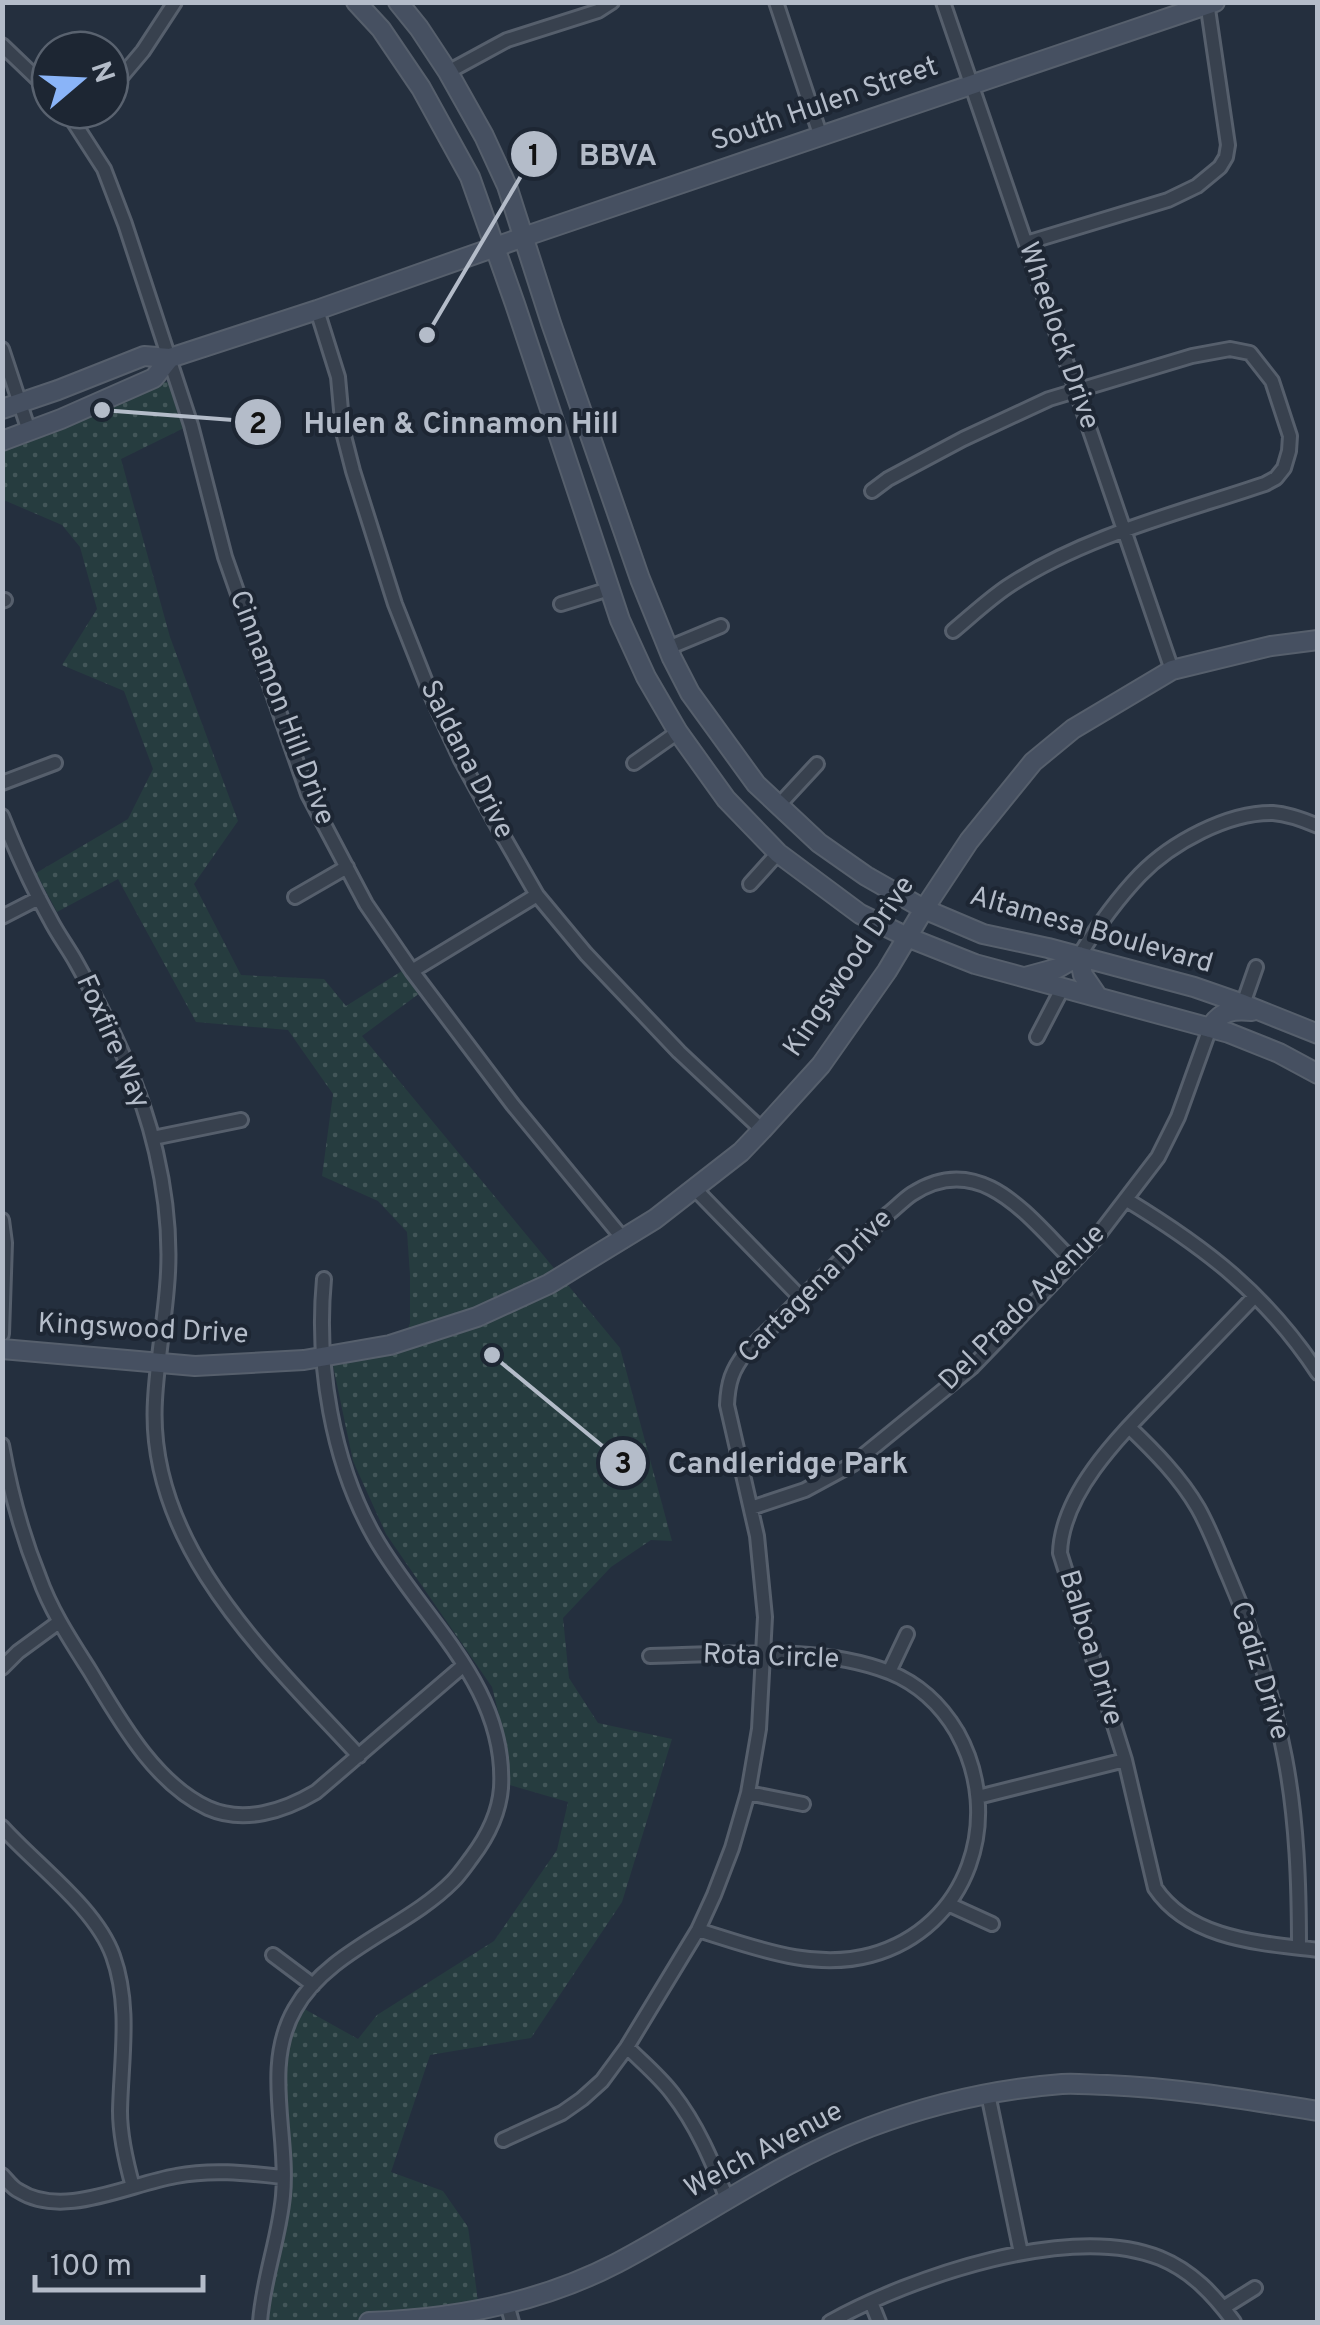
<svg xmlns="http://www.w3.org/2000/svg" width="1320" height="2325" font-family="Overpass,sans-serif">
<style>
.park{fill:url(#park-dots)}
.lines{fill:none;stroke-linecap:round;stroke-linejoin:round}
.street-casing{stroke:#565f6c;stroke-width:18}
.secondary-casing{stroke:#565f6c;stroke-width:22}
.street{stroke:#38414e;stroke-width:12}
.secondary{stroke:#465061;stroke-width:18}
.labels{text-anchor:middle;dominant-baseline:central;stroke-width:8;stroke-linejoin:round;paint-order:stroke}
.street-label{font-size:28px;fill:#b4bcc9;stroke:#1d2633}
.leader{fill:none;stroke:#b4bcc9;stroke-width:4}
.callout-dot{fill:#b4bcc9;stroke:#1d2633;stroke-width:4}
.mark-label{font-size:30px;text-anchor:middle;font-weight:bold;fill:#111}
.callout-label{font-size:30px;text-anchor:middle;font-weight:bold;fill:#b4bcc9;stroke:#1d2633;stroke-width:8;stroke-linejoin:round;paint-order:stroke}
</style>
<defs>
<pattern id="park-dots" width="8" height="8" patternUnits="userSpaceOnUse" patternTransform="scale(2.5)"><rect width="8" height="8" fill="#263c3f"/><path d="M2 2h.1M6 6h.1" fill="none" stroke="#435659" stroke-width="1.8" stroke-linecap="round"/></pattern>
</defs>
<rect width="100%" height="100%" fill="#242f3e"/>
<path class="park" d="M171,381l15,46 -65,32 49,178 68,184 -44,63 47,91 83,4 22,27 59,-37 15,24 -58,43 258,312 52,193 -21,-1 -40,27 -48,51 6,60 29,45 74,16 -50,163 -91,136 -101,17 -39,117 52,19 25,36 12,89 -29,6h-185l1,-20 20,-119 -6,-118 18,-59 59,33 19,-24 117,-74 63,-91 11,-48 -62,-18 3,-28 -17,-69 -106,-153 -33,-73 -21,-100 70,-15 8,-23v-48l-3,-43 -29,-31 -56,-25 11,-82 -45,-64 -92,-8 -78,-143 -61,33 -21,-39 92,-54 25,-50 -29,-78 -62,-26 35,-56 -17,-62 -18,-22 -56,-24 -3,1 -1,-55 39,-14 120,-50z"/>
<g class="lines">
<defs>
<path id="street" d="M776,2l45,135
M943,2l229,668
M2,45l48,46
M448,72l59,-32 91,-29 14,-9
M110,90l33,-39 32,-49
M66,110l38,59 21,55 66,201 34,132 83,237 58,110 46,67 101,134 111,135
M1026,243l142,-43 29,-14 23,-19 6,-10 2,-12 -21,-143
M317,310l21,67 5,55 10,39 42,133 36,91 30,65 34,62 42,73 49,59 93,98 83,78
M2,349l27,82
M872,491l16,-12 75,-40 86,-40 143,-43 38,-7 20,4 22,28 18,55 -1,15 -5,17 -8,10 -11,6c-86,29 -181,52 -258,103 -19,13 -36,29 -54,44
M2,601l3,-1
M561,604l48,-15
M668,648l53,-22
M634,763l44,-31
M2,783l53,-20
M779,805l38,-41
M2,816c14,35 30,71 48,103 8,16 19,30 27,45 33,59 64,122 79,188 10,43 15,91 11,135 -3,38 -10,75 -12,113 -9,146 113,257 204,356
M750,884l28,-31
M295,897l52,-30
M2,917l37,-19
M1079,956c18,-29 38,-57 61,-81 31,-32 88,-63 133,-62 15,1 31,7 45,13
M412,971l125,-76
M1243,1004l13,-37
M1037,1037l25,-48
M153,1138l88,-18
M695,1189l106,109
M1127,1200c79,48 139,94 191,173
M2,1220l3,23 -3,91
M1255,1296c-27,28 -54,56 -81,84 -43,45 -112,107 -114,173l65,207 30,128c35,52 106,55 163,62
M1129,1427c25,24 51,50 69,81 12,21 21,46 31,69 25,58 44,119 56,181 12,63 14,127 14,190
M2,1445c8,45 20,90 37,132 12,34 32,64 51,94 29,48 64,112 118,137 36,16 76,3 108,-16l148,-127
M751,1508l54,-18 48,-26 119,-97 124,-129 62,-81 20,-40 32,-89
M650,1656c77,-1 167,-12 239,16l18,-38
M2,1668l16,-16 41,-30
M748,1793l55,11
M978,1797l147,-37
M2,1827c34,38 94,81 111,129 18,50 8,104 7,155 0,25 6,51 13,76
M948,1904l44,20
M698,1930c56,17 114,41 173,25 98,-27 134,-137 86,-223 -16,-27 -38,-48 -68,-60
M273,1955l40,30
M627,2047c15,15 32,29 45,46 25,32 40,68 55,106
M988,2094l33,159
M503,2140l59,-27 20,-14 20,-18 25,-34 71,-117 16,-35 18,-47 16,-55 11,-64 6,-112 -8,-81 -30,-131c1,-23 5,-35 19,-53l142,-138c8,-6 15,-14 24,-20 69,-45 117,24 161,67
M2,2175c5,5 10,13 17,16 44,28 110,-7 157,-15 36,-7 70,-3 107,1
M871,2302l8,20
M507,2304l5,18
M1223,2308l32,-20
M260,2322c3,-43 19,-83 23,-126 6,-62 -21,-130 12,-187 33,-59 112,-81 158,-128 7,-7 13,-16 19,-24 15,-20 27,-43 29,-69 6,-103 -80,-169 -127,-252 -42,-74 -58,-172 -50,-257
M830,2322c81,-45 240,-100 330,-64 32,13 54,37 74,64"/>
<path id="secondary" d="M356,2l25,27 40,59 49,89 45,127 105,316 26,57 32,55 48,67 52,54 82,61 47,23 68,27 254,69 50,20 39,21
M398,2l21,26 29,44 36,64 23,50 44,137 89,256 32,79 18,35 66,91 63,59 47,33 58,33 59,25 65,14 146,39 49,17 75,30
M2,409l56,-19 86,-34 26,2 147,-48 218,-77 680,-231
M2,441l59,-22 93,-41 16,-20
M1025,977l33,-9 21,-12 4,19 15,22
M1210,1028c10,-17 23,-19 42,-17
M2,1349l193,17 109,-6 86,-15 87,-28 72,-33 106,-65 86,-67 21,-22 59,-65 66,-94 37,-62 45,-68 64,-79 40,-33 99,-59 99,-24 47,-6
M369,2322c86,-3 171,-19 248,-59 85,-45 163,-102 253,-136 61,-23 127,-38 192,-43 15,-1 30,1 45,1 71,3 141,15 211,26"/>
</defs>
<use href="#street" class="street-casing"/>
<use href="#secondary" class="secondary-casing"/>
<use href="#street" class="street"/>
<use href="#secondary" class="secondary"/>
</g>
<g class="labels">
<g class="street-label">
<text transform="translate(825 105) rotate(-19)">South Hulen Street</text>
<text transform="translate(1058 336) rotate(71)">Wheelock Drive</text>
<text transform="translate(281 708) rotate(69)">Cinnamon Hill Drive</text>
<text transform="translate(466 760) rotate(63)">Saldana Drive</text>
<text transform="translate(1091 931) rotate(16)">Altamesa Boulevard</text>
<text transform="translate(850 967) rotate(-56)">Kingswood Drive</text>
<text transform="translate(112 1042) rotate(66)">Foxfire Way</text>
<text transform="translate(816 1287) rotate(-45)">Cartagena Drive</text>
<text transform="translate(1023 1308) rotate(-45)">Del Prado Avenue</text>
<text transform="translate(143 1330) rotate(3)">Kingswood Drive</text>
<text transform="translate(1090 1648) rotate(73)">Balboa Drive</text>
<text transform="translate(771 1658) rotate(2)">Rota Circle</text>
<text transform="translate(1259 1671) rotate(73)">Cadiz Drive</text>
<text transform="translate(764 2151) rotate(-28)">Welch Avenue</text>
</g>
</g>
<path class="leader" d="M427 335L534 154M102 410L258 422M492 1355L623 1463"/>
<g class="callout-dot">
<circle cx="427" cy="335" r="10"/>
<circle cx="102" cy="410" r="10"/>
<circle cx="492" cy="1355" r="10"/>
<circle cx="534" cy="154" r="25"/>
<circle cx="258" cy="422" r="25"/>
<circle cx="623" cy="1463" r="25"/>
</g>
<g class="mark-label">
<text x="534" y="165">1</text>
<text x="258" y="433">2</text>
<text x="623" y="1473">3</text>
</g>
<g class="callout-label">
<text x="618" y="165">BBVA</text>
<text x="461" y="433">Hulen &amp; Cinnamon Hill</text>
<text x="788" y="1473">Candleridge Park</text>
</g>
<rect width="1320" height="2325" fill="none" stroke="#b4bcc9" stroke-width="10"/>
<g transform="translate(80 80) rotate(71)"><circle r="48" fill="#1d2633" stroke="#59626f" stroke-width="2.5"/>
<path d="M0-8L18 38L0 25L-18 38Z" fill="#8ab4f8"/>
<text y="-15" font-size="28" font-weight="bold" text-anchor="middle" fill="#b4bcc9">N</text>
</g>
<path d="M35 2275v15h168v-15" fill="none" stroke="#b4bcc9" stroke-width="5"/>
<text x="50" y="2275" font-size="30" fill="#b4bcc9" stroke="#1d2633" stroke-width="8" paint-order="stroke">100 m</text>
</svg>
